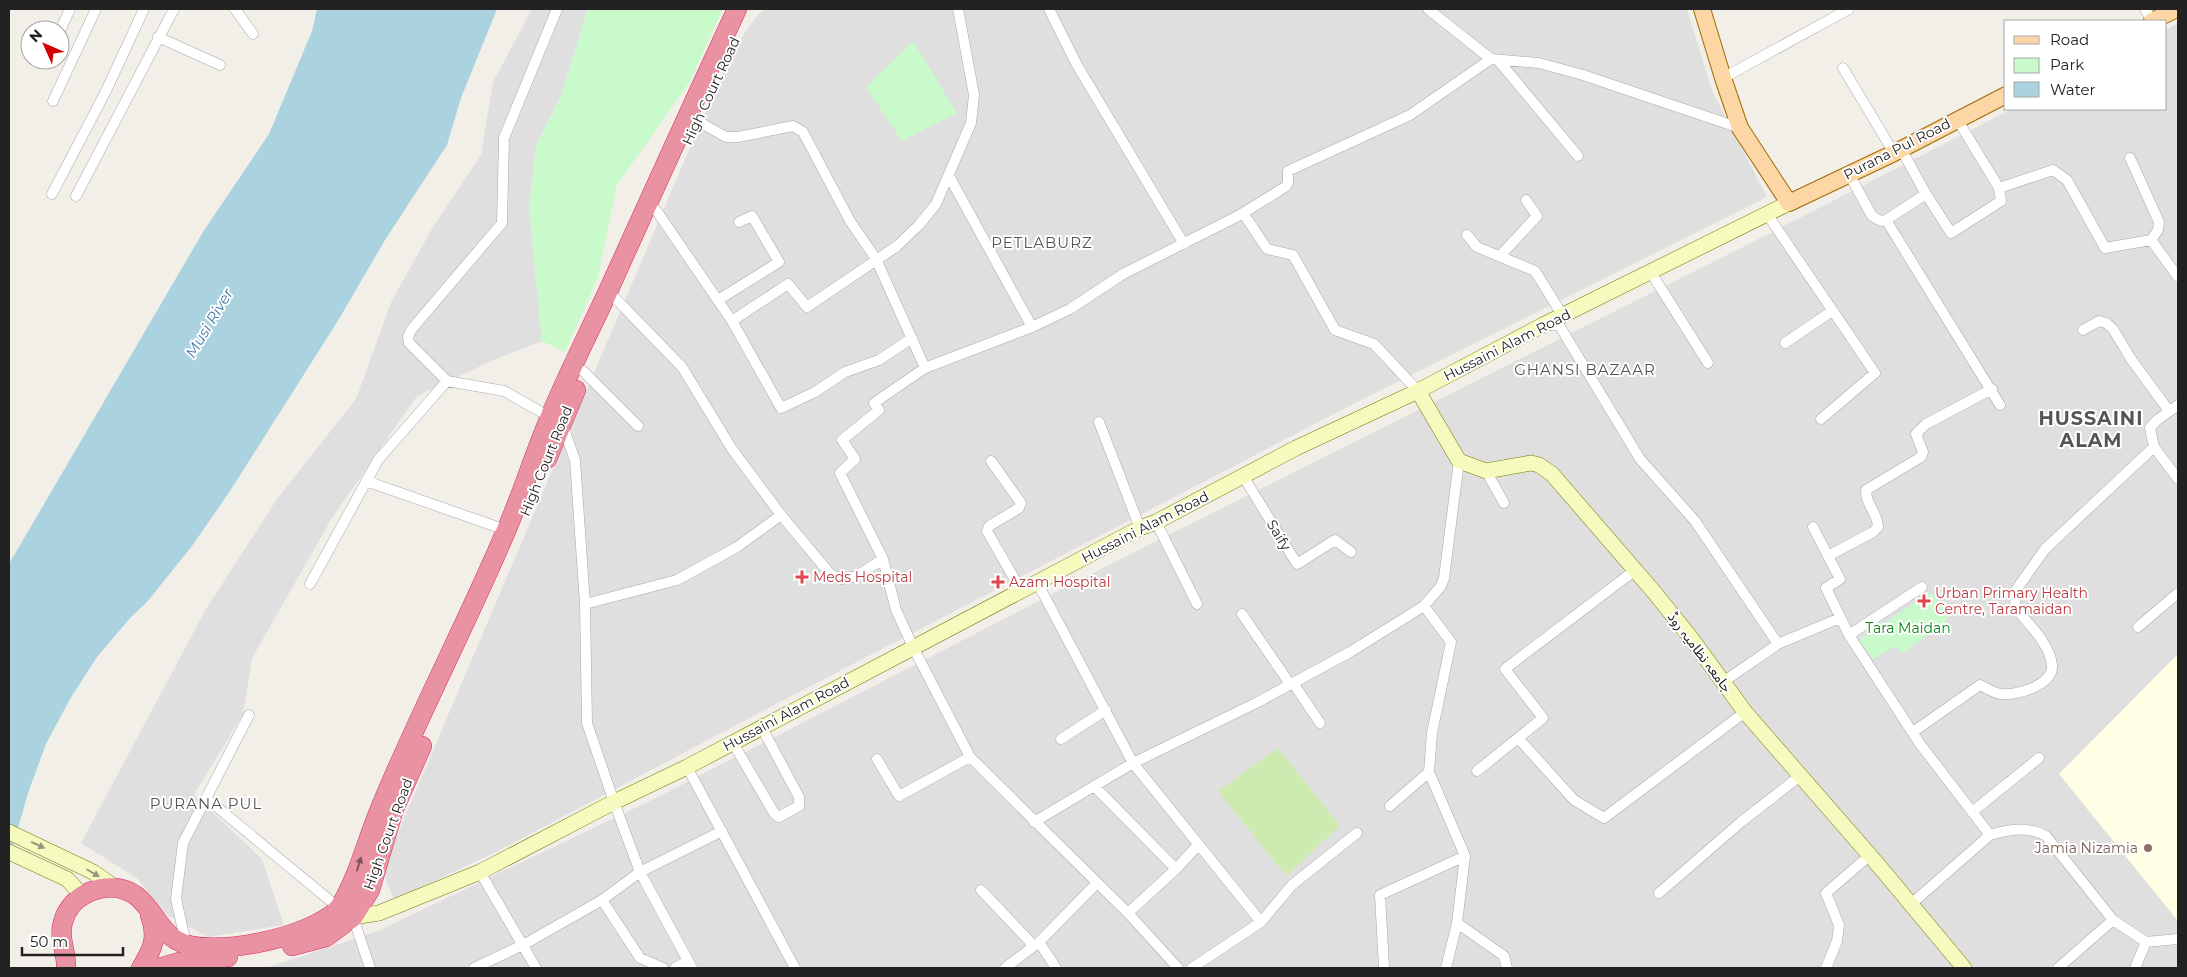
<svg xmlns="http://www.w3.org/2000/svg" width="2187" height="977" font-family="Montserrat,'Noto Sans Arabic',sans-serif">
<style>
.residential{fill:#e0dfdf}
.education{fill:#ffffe5}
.grass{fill:#cdebb0}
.park{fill:#c8facc}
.water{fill:#aad3df}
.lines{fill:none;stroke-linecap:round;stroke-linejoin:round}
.street-casing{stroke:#a9a9a9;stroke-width:11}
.secondary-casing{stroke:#707d05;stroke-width:16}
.primary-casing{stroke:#a06b00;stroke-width:18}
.highway-casing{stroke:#dc2a67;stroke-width:20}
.street{stroke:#fff;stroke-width:10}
.secondary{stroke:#f7fabf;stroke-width:15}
.primary{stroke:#fcd6a4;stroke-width:16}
.highway{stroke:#e892a2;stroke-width:19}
.oneway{fill:#979978}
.oneway2{fill:#7b545c}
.health-dot{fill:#e0444e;stroke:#fff;stroke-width:2}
.education-dot{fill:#8d6e63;stroke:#fff;stroke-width:2}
.labels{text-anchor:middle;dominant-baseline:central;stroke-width:4;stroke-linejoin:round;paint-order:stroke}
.street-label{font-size:14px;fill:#222;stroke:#fff}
.health-label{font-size:14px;fill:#be3a42;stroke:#fff;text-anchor:start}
.park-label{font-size:14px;fill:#0c8416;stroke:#fff}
.education-label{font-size:14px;fill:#785e54;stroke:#fff;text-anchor:end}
.neighbourhood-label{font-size:15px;letter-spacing:1px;fill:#555;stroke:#fff}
.water-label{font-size:15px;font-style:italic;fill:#4a7aab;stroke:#fff}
.district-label{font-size:19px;font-weight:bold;letter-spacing:1px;fill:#555;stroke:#fff}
</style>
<rect width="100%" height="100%" fill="#f2efe9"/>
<path class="residential" d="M532,9h56l-27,87 -25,50 -7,62 13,133 -44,17 -81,38 -85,122 -80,140 -9,56 -49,81 68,64 22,66 -76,12 -44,-24 -26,-34 -57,-36 125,-234 71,-110 79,-100 36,-99 41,-73 48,-72 12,-73z
M764,9h923l25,82 55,106 -402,201 -589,306 -280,148 -102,48 -12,-30 347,-814 27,-39z
M2178,23v945h-1912l112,-37 276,-132 441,-227 648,-325 269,-138h154v-79z"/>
<path class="education" d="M2178,654v267l-119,-147z"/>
<path class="grass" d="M1278,748l62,78 -54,50 -68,-85z"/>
<path class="park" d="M588,9h135l-34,74 -72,102 -19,92 -33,75 -23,-11 -13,-133 7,-62 25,-50z
M913,41l44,72 -55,28 -36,-54z
M1931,592l19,24 -4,3 1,2 -45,32 -7,-7 -22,13 -14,-19z"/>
<path class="water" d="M317,9h180l-36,89 -14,47 -62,95 -46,79 -109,172 -38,55 -45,56 -16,15 -34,40 -27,42 -24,45 -18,49 -19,67v-296l194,-332 66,-98 43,-103z"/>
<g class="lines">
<defs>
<path id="street" d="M235,9l18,25
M1049,9l28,56 107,179
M1428,9l63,50
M2145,9l7,12
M60,31l10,-22
M158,37l62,28
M1498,60l80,96
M1843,68l51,85
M1723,78l126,-69
M53,101l43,-92
M696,120l30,17h12l55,-11 10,6 47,89 26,38 49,109
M1901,149l25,45 25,39 50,-32 -2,-13 -42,-69
M1849,174l23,42 9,5 5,-1 40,-26
M949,176l83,151
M1999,188l54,-18 14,10 38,68 46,-8 7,-10 1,-8 -29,-64
M52,194l54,-103 38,-82
M76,196l98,-187
M656,210l76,111 49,87 34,-16 30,-20 34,-12 33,-22
M1243,213l24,36 26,6 42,75 39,14 44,47
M1767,214l108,159 -54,46
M1886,220l114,185
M1467,235l10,12 58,24 28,45
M2151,240l27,37
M1501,255l36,-39 -11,-16
M1650,271l58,92
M615,298l67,69 50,82 49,66 50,60 11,4 15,-3 26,-17
M718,300l61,-38 -27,-46 -13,6
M732,321l56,-37 19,23 90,-61 22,-21 17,-21 35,-81 3,-28 -16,-86
M1547,325h12l81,134 55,62 83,123 -55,38
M2083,330l16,-9 7,2 7,6 18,30 38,52
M1785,343l47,-32
M583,371l55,55
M447,381l-38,-38 -1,-6 3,-7 91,-107 2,-85 53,-129
M2178,405l-22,16 -6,7 4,19 24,32
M1099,422l41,106
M991,461l30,42 -2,5 -30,18 -2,5 35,61
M1486,471l18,32
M1243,476l54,88 38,-24 16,12
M366,481l140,49
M1156,522l41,82
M1813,527l15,29
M310,584l68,-124 69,-79 57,10 58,33 13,36 10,144 2,119 27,79 26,70 52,96
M1038,584l95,179 128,159
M585,604l92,-24 60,-33 44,-32
M1424,606l27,36 -19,91 -3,39 36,84 -8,67 -11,45
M1242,614l48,70
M2138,627l40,-34
M1849,635l73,-48
M1778,644l62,-26
M1293,683l27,40
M1913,732l67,-47c6,3 14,8 21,9 15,2 53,-9 51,-29 -2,-22 -25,-42 -37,-58l1,-17 29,-41 109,-102
M1518,738l56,62 30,18 141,-106
M1061,739l45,-29
M733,743l41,70 5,4 20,-11v-9l-37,-69
M877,759l22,37 71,-39
M687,767l108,201
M1477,771l66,-53 -38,-49 129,-98
M1094,786l82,83 22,-24
M206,798l133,110
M1390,806l39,-34
M1972,812l67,-54
M1034,822l99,-59 125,-61 92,-50 74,-46 17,-20 3,-8 15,-117
M1990,835l-70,-91 -71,-109 -23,-47 14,-9 -12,-23 45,-24 5,-5c0,-14 -13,-23 -12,-37l55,-33 2,-5 -7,-18 10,-10 66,-35
M480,872l56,96
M981,890l53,56 -29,22
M1659,893l82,-71 59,-46
M602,900l38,58 23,10
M1910,905l80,-70c20,-6 38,-9 56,1l67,84 33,22 -11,26
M1128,913l48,-44
M353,917l17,51
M1457,923l47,33 3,12
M2146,942l32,-3
M186,944l-10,-45 7,-56 66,-128
M474,968l49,-23 79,-45 38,-28 82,-41
M675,968l13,-7
M1056,968l-17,-26 58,-59
M1178,968l-50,-55 -158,-156 -57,-110 -17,-37 -13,-51 -43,-86 15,-14 -13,-19 37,-30 -5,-7 51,-35 107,-41 38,-18 53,-35 115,-58 47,-29 3,-4v-12l122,-56 81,-56 48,4 44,12 157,53
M1192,968l69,-46 31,-37 65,-52
M1384,968l-4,-73 85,-39
M1826,968l11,-27 2,-16 -13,-32 43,-37
M2058,968l55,-48"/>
<path id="secondary" d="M1418,391l41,70 27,10 45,-8 8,2 13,9 102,118 37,46 54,74 134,154 85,102
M9,832l84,40 23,16
M9,852l58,27 15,16
M347,913l6,4 26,-4 101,-41 134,-70 73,-35 453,-239 16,-6 140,-74 122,-57 125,-66 246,-122"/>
<path id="primary" d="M1702,9l21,69 17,50 49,75 105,-50 112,-58
M2152,21l25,-12"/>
<path id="highway" d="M547,459l29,-69
M292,946l34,-9 27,-20 17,-27 24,-81 28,-63
M66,968c1,-16 -8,-30 -3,-46 8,-30 46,-44 72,-27 17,12 23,34 41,45 34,20 134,-3 161,-30 8,-9 14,-25 19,-36 9,-23 16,-47 26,-70 38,-92 85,-181 124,-273 16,-37 28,-76 44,-114 18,-44 40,-86 60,-130 42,-93 84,-186 127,-278
M141,968c12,-19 17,-30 9,-53
M158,968l21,-6 49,-5"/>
</defs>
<use href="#street" class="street-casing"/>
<use href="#secondary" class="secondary-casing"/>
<use href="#primary" class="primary-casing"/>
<use href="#highway" class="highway-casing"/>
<use href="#street" class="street"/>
<use href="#secondary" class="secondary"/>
<use href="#primary" class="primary"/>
<use href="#highway" class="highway"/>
</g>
<defs><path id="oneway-solid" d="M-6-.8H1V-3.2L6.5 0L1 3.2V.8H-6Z" transform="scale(1.25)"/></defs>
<g class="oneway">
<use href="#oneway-solid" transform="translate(38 845) rotate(25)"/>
<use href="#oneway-solid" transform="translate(93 873) rotate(30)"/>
</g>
<use class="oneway2" href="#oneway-solid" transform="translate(359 864) rotate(-73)"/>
<g class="health-dot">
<path d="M799.5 569.5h5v5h5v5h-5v5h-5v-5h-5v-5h5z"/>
<path d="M995.5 574.5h5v5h5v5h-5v5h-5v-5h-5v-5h5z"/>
<path d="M1921.5 593.5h5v5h5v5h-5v5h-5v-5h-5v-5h5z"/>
</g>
<circle class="education-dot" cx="2148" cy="848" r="5"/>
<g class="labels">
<g class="street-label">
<text transform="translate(711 91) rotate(-65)">High Court Road</text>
<text transform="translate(1897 149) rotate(-27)">Purana Pul Road</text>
<text transform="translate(1507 345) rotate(-27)">Hussaini Alam Road</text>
<text transform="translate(546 461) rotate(-68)">High Court Road</text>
<text transform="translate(1145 527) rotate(-27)">Hussaini Alam Road</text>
<text transform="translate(1279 535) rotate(59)">Saify</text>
<text transform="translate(1700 652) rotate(53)">جامعہ نظامیہ روڈ</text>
<text transform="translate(786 714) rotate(-28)">Hussaini Alam Road</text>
<text transform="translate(388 834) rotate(-70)">High Court Road</text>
</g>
<g class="health-label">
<text x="813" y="577">Meds Hospital</text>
<text x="1009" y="582">Azam Hospital</text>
<text x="1935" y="593">Urban Primary Health<tspan x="1935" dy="16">Centre, Taramaidan</tspan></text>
</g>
<g class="park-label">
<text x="1908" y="628">Tara Maidan</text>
</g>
<g class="education-label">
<text x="2138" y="848">Jamia Nizamia</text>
</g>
<g class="neighbourhood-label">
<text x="1042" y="242">PETLABURZ</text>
<text x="1585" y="369">GHANSI BAZAAR</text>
<text x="206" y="803">PURANA PUL</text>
</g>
<g class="water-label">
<text transform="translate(209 323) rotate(-59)">Musi River</text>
</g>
<g class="district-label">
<text x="2091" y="418">HUSSAINI<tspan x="2091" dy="22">ALAM</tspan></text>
</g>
</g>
<rect width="2187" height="977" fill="none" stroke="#222222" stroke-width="20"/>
<rect x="2004" y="20" width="162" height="90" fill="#ffffff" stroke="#a7a7a7"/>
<rect x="2014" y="36" width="25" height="8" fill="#fcd6a4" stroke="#a7a7a7"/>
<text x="2050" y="45" font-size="15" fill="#222222">Road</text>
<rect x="2014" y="58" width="25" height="15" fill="#c8facc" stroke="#a7a7a7"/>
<text x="2050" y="70" font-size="15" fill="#222222">Park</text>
<rect x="2014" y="82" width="25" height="15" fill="#aad3df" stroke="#a7a7a7"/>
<text x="2050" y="95" font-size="15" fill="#222222">Water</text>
<g transform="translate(45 45) rotate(315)"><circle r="24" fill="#ffffff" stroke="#a7a7a7"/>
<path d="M0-4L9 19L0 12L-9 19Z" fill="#d40000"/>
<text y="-8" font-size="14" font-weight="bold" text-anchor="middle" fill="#222222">N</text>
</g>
<path d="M22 947v8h101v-8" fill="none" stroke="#222222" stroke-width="2.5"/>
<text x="30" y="947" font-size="15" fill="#222222" stroke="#ffffff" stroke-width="4" paint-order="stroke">50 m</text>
</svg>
